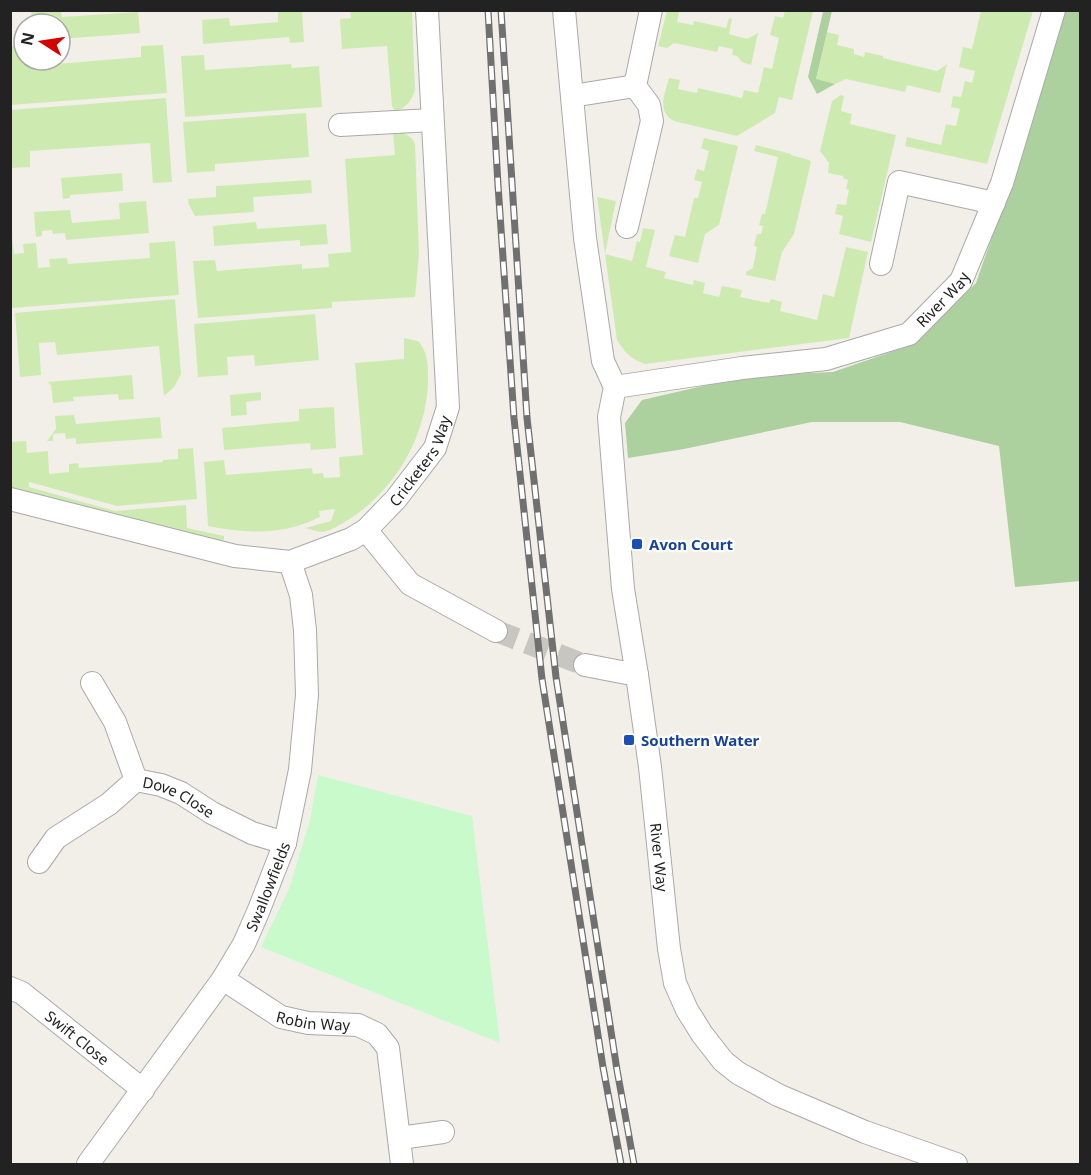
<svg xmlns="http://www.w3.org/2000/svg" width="1091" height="1175" font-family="'Noto Sans',sans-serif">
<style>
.grass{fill:#cdebb0}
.forest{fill:#add19e}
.park{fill:#c8facc}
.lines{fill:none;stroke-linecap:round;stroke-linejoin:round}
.street-tunnel{stroke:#c8c6c1;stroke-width:22;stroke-dasharray:22 11;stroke-linecap:butt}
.street-casing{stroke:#a9a9a9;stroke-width:24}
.street{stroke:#fff;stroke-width:22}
.rail-casing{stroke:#707070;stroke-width:7}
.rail{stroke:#fff;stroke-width:4.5;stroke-dasharray:14;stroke-linecap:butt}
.transit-dot{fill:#1a4fb4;stroke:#fff;stroke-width:2}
.labels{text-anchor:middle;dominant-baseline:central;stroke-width:4.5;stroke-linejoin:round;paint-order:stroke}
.street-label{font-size:15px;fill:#222;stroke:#fff}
.transit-label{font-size:15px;font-weight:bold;fill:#164399;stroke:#fff;text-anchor:start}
</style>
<rect width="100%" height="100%" fill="#f2efe9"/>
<path class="grass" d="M992,10l41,1 -46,153 -82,-18 2,-9 34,8 5,-21 10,2 4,-17 -9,-2 2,-11 8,1 4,-16 7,2 3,-12 -16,-4 4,-20 9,2 9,-38z
M31,11h30l1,6 76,-5 2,21 -80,6v-15h-28z
M278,11h24l2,31 -14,1 -1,-6 -86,7 -1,-24 27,-2 1,8 48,-4z
M350,11h62l3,79c-3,10 -9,19 -20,21l-3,-5 -5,-60 -45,3 -2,-30 11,-1z
M667,11l12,1 -2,10 16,3 1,-4 32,7 3,-10 3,1 -3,15 18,5 11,-6 -7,32 -9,-3 -5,-6 -5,-1 1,-6 -14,-3 -2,6 -43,-9 -7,5 -9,-2z
M785,11h28l-21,89 -13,-3 -4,16 -38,23 -63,-15c-18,-10 -9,-27 -5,-43l11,2 -2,9 19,4 1,-5 44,10 2,-8 14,3 6,-26 8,2 7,-31 -9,-3 5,-19 8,2z
M827,32l12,3 -2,10 17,4v5l10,3 1,-5 18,4v2l54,13 10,-7 -7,29 -33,-8 -2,7 -59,-13 -11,5 -19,-4z
M24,45v15h32l1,4 84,-7v-11l22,-1 4,48 -156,12v-59z
M204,55l1,15 86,-6 1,4 27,-2 3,41 -137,10 -4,-61z
M841,95l3,1 -3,15 11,3 -2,10 46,11 -25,107 -32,-8 4,-18 -8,-2 2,-10 9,1 3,-15 -3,-1 2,-9 -5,-2v-2l-15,-3 1,-10 -9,-12 12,-50z
M166,98l6,84 -19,1 -3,-40 -120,8v16l-19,1v-58z
M306,113l3,44 -94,7v7l-28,2 -4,-51z
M393,132c9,0 18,2 22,12l4,111 -4,42 -83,5v6l-134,10 -5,-57 22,-1 2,11 85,-7v5l27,-2 -1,-13 23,-2 -6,-93 50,-4z
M704,138l34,8 -19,79 -14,9 -7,29 -29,-7 6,-21 10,2 9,-39h4l4,-16 -8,-2 3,-11 7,2 5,-20 -8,-3z
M756,145l35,9v1l18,5 2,2 -17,72 -12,18 -7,29 -29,-6v-3l7,-4 4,-21 -3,-1 3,-12h4l2,-8 -4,-1 3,-11h3l13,-57 -24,-6z
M122,173l1,18 -53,4v3l-7,1 -2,-21z
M311,180l1,13 -59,4 1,15 -59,4 -6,-11 -1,-6 28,-2v-11z
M597,197l19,4 -11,53 27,7 5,-20 3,1 3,-14 12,2 -9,37 20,5 -2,6 29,7 1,-5 11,3 -2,10 16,4 3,-11 20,4 -2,7 29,6 2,-4 11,3 -2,9 37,9 6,-26 11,3 12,-50 22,5 -19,86 -204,26c-14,-5 -20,-11 -28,-24z
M146,201l3,32 -83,7 -1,-7 -12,1 -1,-4 -10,1v5l-6,1 -2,-25 36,-2 2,13 48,-4 -1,-16z
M256,222l1,7 69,-5 2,20 -28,2v-6l-86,6 -1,-20z
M11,237h1l2,17 10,-1 -1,-9 13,-1 2,25 12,-1 -1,-8 18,-1 1,6 82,-6 -1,-15 26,-2 4,54 -168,13z
M175,299l6,75 -7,13 -10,9 -5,-50 -102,9 -2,-13 -16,1 2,32 -21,2 -5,-64z
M315,314l4,46 -64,6 -1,-11 -27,2 1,18 -30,2 -4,-53z
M404,338l14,3c11,12 10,27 10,43 -3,56 -34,107 -80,136 -7,4 -18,11 -25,12 -6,0 -13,-3 -18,-4l26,-7 4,-12 -16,2 1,6c-36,18 -73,17 -112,9l-4,-64 20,-2 2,15 86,-7 1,6 10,-1 1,5 16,-1 -1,-20 24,-2 -8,-92 49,-4z
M132,375l2,24 -15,1 -1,-6 -45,3 1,4 -21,2 -2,-18 -4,-3z
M261,392v8l-15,2 1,13 -16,1 -1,-21z
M334,407l2,41 -25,2 -1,-7 -86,7 -2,-22 77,-7v-12z
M74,415l2,9 84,-7 2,21 -86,6v-6l-10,1 -1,-6 -12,1v7h-6l9,-12 -1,-13z
M26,441l1,12 21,-2 1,23 20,-2v-8l9,-1 1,5 84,-6v-2l15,-1v-10l15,-1 4,51 -80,7 -88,-24v5l86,24 71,-6 1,23 37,8v4l-8,2 -205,-54v-46z"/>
<path class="forest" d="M826,11h6l-16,68 19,5 -18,10 -9,-17 15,-65z
M1064,11h16v570l-65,6 -16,-141 -99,-24h-88l-128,27 -56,9 -3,-35 17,-23 104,-24 87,-4 81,-28 62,-61 49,-141z"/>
<path class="park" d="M318,775l154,41 28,227 -239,-96 28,-58 21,-69z"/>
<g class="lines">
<path class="street-tunnel" d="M496,631l89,34"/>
<defs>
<g id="street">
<path id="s1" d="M564,10l21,228 18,123 12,26 -6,30 14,172 14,86 13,92 19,182 6,34 12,27 15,24 21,27 15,12 40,22 87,37 91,32"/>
<path d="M635,86l16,-76"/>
<path d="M572,96l63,-10 14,19 3,16 -25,106"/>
<path d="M340,125l92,-5"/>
<path d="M881,264l18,-82 95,21"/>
<path id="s2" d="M615,387l127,-19 84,-9 83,-25 52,-53 41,-98 52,-173"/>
<path id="s3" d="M10,499l225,57 55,6 61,-23 15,-9 30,-31 39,-51 13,-41 -21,-397"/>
<path d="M366,530l44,54 86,47"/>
<path d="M585,665l52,10"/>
<path id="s4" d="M92,683l23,39 21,58 25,5 20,8 31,20 40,20 33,10"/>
<path d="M39,862l17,-24 53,-34 27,-24"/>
<path id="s5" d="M223,979l58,38 27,6 50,2 19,9 11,14 14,116"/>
<path id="s6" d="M10,988l12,5 121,97"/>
<path d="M400,1138l43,-6"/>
<path id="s7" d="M88,1164l135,-185 21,-35 14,-32 27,-69 15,-73 7,-75 -2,-65 -4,-35 -11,-33"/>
</g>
</defs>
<use href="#street" class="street-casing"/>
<use href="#street" class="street"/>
<defs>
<path id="rail" d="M488,10l10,175 16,233 28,261 61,388 18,97
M501,10l26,408 29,259 61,393 17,94"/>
</defs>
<use href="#rail" class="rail-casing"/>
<use href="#rail" class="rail"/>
</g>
<g class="transit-dot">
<rect x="631" y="538" width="12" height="12" rx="3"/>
<rect x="623" y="734" width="12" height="12" rx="3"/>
</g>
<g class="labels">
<g class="street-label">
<text stroke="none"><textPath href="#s2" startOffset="348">River Way</textPath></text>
<text stroke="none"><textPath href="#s3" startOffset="459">Cricketers Way</textPath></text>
<text stroke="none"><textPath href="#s4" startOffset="153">Dove Close</textPath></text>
<text stroke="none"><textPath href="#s1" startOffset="856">River Way</textPath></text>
<text stroke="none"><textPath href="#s7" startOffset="332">Swallowfields</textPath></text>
<text stroke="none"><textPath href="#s5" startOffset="102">Robin Way</textPath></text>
<text stroke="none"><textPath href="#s6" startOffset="84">Swift Close</textPath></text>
</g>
<g class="transit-label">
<text x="649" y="544">Avon Court</text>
<text x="641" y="740">Southern Water</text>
</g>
</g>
<rect width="1091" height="1175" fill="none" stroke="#222222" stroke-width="24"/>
<g transform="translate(42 42) rotate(282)"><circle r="28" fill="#ffffff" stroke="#a7a7a7" stroke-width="1.5"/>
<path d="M0-4.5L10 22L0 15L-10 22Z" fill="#d40000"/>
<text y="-9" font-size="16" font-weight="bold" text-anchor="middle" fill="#222222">N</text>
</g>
</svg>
